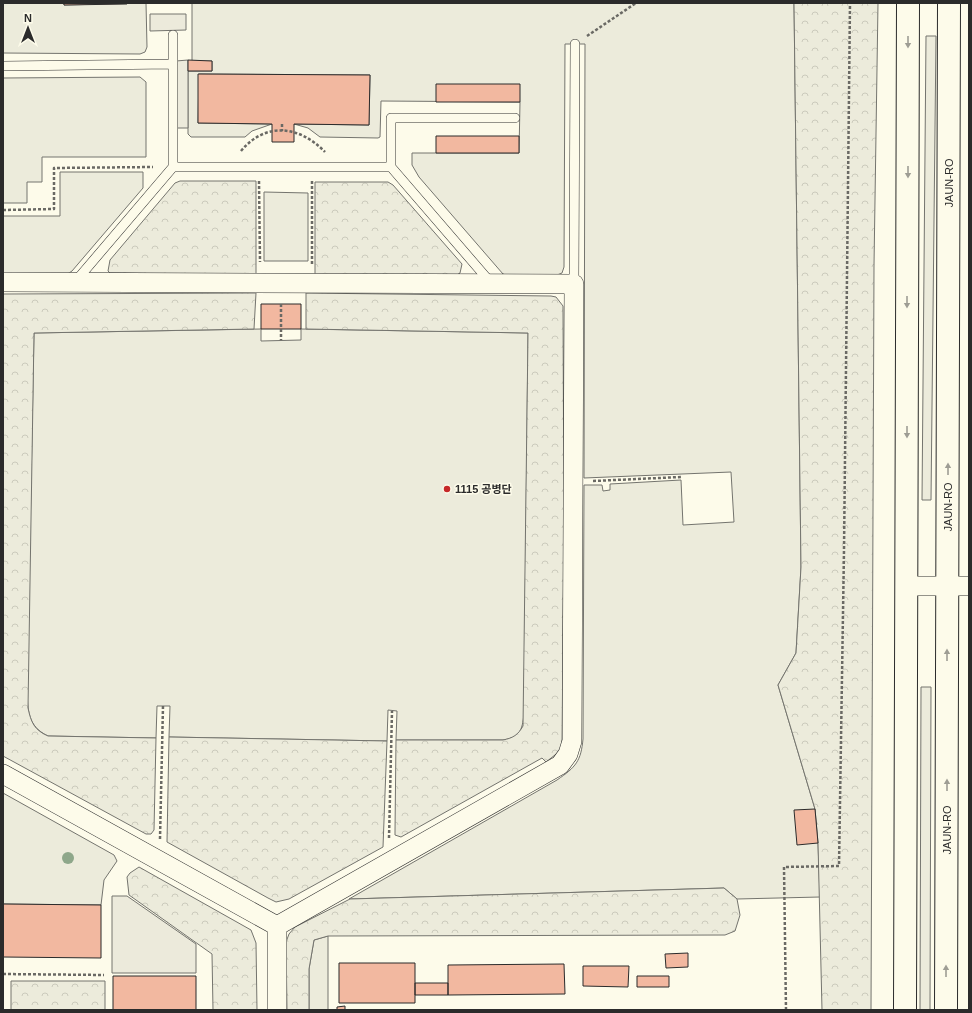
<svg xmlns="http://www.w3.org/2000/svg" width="972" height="1013" font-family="Arial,'Noto Sans KR',sans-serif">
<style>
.grass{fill:#ecebdb;stroke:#74746e}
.forest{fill:url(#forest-crowns);stroke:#74746e}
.parking{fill:#eceadb;stroke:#74746e}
.building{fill:#f2b8a0;stroke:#2b2b2b}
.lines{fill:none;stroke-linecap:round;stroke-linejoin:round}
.service-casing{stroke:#2b2b2b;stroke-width:10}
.minor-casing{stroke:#2b2b2b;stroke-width:20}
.tertiary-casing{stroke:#2b2b2b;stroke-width:24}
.path{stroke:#6a6964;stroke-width:2.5;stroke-dasharray:3 2;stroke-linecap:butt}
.service{stroke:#fdfbea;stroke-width:9}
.minor{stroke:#fdfbea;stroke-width:19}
.tertiary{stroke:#fdfbea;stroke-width:22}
.tree{fill:#8ea78a}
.oneway{fill:#9e9d94}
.poi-dot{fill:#c62828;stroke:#fdfbea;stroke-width:1.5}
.labels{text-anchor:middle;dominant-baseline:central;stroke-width:3;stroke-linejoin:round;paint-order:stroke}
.street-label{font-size:11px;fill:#2b2b2b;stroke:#fdfbea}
.poi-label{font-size:11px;font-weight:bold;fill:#2b2b2b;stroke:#fdfbea;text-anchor:start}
</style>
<defs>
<pattern id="forest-crowns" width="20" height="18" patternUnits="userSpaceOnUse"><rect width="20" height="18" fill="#ecebdb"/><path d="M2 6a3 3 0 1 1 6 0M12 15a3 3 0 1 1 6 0" fill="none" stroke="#cbcabc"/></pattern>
</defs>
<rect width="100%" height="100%" fill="#fdfbea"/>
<path class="grass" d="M3,3h61v2l82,-2 1,44 -2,5 -5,2 -137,-1z
M192,3h602l7,564 -5,86 -18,32 37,124 3,34 2,54 -83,2 -13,-11 -375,11 208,-119c19,-13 24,-19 26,-41l1,-254h18l1,6 7,-1v-6l71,-4 2,45 51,-3 -3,-50 -147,6 1,-434h-20l-1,223 -2,6 -5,2h-51l-3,-1 -84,-97 -7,-12v-12h107l1,-51 -139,-1 -1,36 -2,1 -58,-1 -12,-9 -14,-4 75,1 1,-50 -171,-1 -1,49 74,1 -20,7 -7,6h-54l-3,-3v-63h24v-10h-20z
M926,36h10l-5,464h-9z
M140,77l6,5v75h-104v25h-15v21h-24v-125z
M60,172h83v16l-71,83 -6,4 -63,-1v-58h57z
M264,192l44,1v68h-44z
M261,329v12l40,-1v-11l227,4 -4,381c-2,17 -4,23 -21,26h-107l1,-29 -9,-1 -1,31 -218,-4 1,-31h-13l-1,32 -108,-2c-21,-10 -20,-26 -21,-47l7,-356z
M921,687h10l-1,323h-10z
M3,793l111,62 3,6 -13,19 -3,25 -98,-1z
M328,936v74h-19v-41l5,-29z"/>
<path class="forest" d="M794,3h84l-4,263 -3,744h-49l-4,-167 -3,-34 -37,-124 18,-32 5,-86z
M180,181h76v94l-146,-2 -2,-2 2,-11 65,-77z
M315,182h73l5,3 69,79 -2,9 -3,2h-142z
M256,293l-2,36 -220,4 -6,375c3,14 6,22 20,28l108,2 -2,92 -3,4h-5l-143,-78v-462z
M306,293l245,3 5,1 7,9 1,231 -2,206 -2,8 -14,11 -4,-4 -141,79 -6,-2v-3l1,-92h107c10,-2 15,-5 20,-14l5,-393 -222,-4z
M169,737l218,4 -4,106 -94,52 -13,3 -8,-4 -101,-56z
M139,867l112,63 5,13 1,67h-44l-1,-56 -83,-59 -2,-18 3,-4z
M724,888l13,11 3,16 -5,16 -10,4 -397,1 -14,4 -5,29v41h-22l-1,-68 3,-8 6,-7 55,-28z
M11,981h94v29h-94z"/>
<path class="parking" d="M150,14h36v16l-36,1z
M188,60v68h-12v-67z
M112,896h15l69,48v29h-84z"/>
<path class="building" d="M64,3h63v1l-63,1z
M188,60l24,1v10h-24z
M198,74l172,1 -1,50 -75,-1v18h-22v-18l-74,-1z
M436,84h84v18h-84z
M436,136h83v17h-83z
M261,304h40v25h-40z
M815,809l3,34 -21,2 -3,-35z
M3,904l98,1v53l-98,-1z
M688,953v14l-22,1 -1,-14z
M339,963h76v40h-76z
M564,964l1,30 -117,1v-30z
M583,966h46l-1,21 -45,-1z
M113,976h83v34h-83z
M637,976h32v11h-32z
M415,983h33v12h-33z
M345,1006v4h-8v-3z"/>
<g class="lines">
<defs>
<path id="service" d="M3,66l170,-2
M173,167h218l100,116
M391,167v-49h124
M75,282l98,-115v-132
M574,284l1,-240"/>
<path id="minor" d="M3,282l571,2 -2,457 -4,13 -8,11 -283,161
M906,586h63
M3,774l274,152
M277,1010v-84"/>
<path id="tertiary" d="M905,1010l3,-1007
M946,1010l3,-1007"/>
</defs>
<use href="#service" class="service-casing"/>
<use href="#minor" class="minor-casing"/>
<use href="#tertiary" class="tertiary-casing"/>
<path class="path" d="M587,36l49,-33
M282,124v7
M241,151c25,-30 59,-25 84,1
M259,181l1,81
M312,181v83
M3,210l51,-1v-41l99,-1
M281,304v36
M593,481l88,-4
M389,838l3,-127
M160,839l3,-133
M3,974l101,1
M786,1010l-2,-143 55,-1 5,-316 6,-547"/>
<use href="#service" class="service"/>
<use href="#minor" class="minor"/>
<use href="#tertiary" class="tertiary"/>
</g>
<circle class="tree" cx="68" cy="858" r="6"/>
<defs><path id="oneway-solid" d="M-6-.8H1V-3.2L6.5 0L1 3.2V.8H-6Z"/></defs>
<g class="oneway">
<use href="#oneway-solid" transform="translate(908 42) rotate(90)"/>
<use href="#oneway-solid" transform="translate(908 172) rotate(90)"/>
<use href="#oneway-solid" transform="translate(907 302) rotate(90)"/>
<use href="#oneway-solid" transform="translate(907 432) rotate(90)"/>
<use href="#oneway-solid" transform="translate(948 469) rotate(-90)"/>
<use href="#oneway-solid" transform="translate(947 655) rotate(-90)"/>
<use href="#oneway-solid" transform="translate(947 785) rotate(-90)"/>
<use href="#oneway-solid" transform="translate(946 971) rotate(-90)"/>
</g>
<circle class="poi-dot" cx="447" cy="489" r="4"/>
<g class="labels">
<g class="street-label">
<text transform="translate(949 183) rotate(-90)">JAUN-RO</text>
<text transform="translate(948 507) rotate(-90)">JAUN-RO</text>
<text transform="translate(947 830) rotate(-90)">JAUN-RO</text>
</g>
<g class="poi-label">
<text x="455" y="489">1115 공병단</text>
</g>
</g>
<rect width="972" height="1013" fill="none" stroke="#2b2b2b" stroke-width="8"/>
<g transform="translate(28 28)" stroke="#fdfbea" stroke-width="3" paint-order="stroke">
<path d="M0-3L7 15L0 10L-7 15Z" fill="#2b2b2b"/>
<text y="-6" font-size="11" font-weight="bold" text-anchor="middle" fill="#2b2b2b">N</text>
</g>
</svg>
